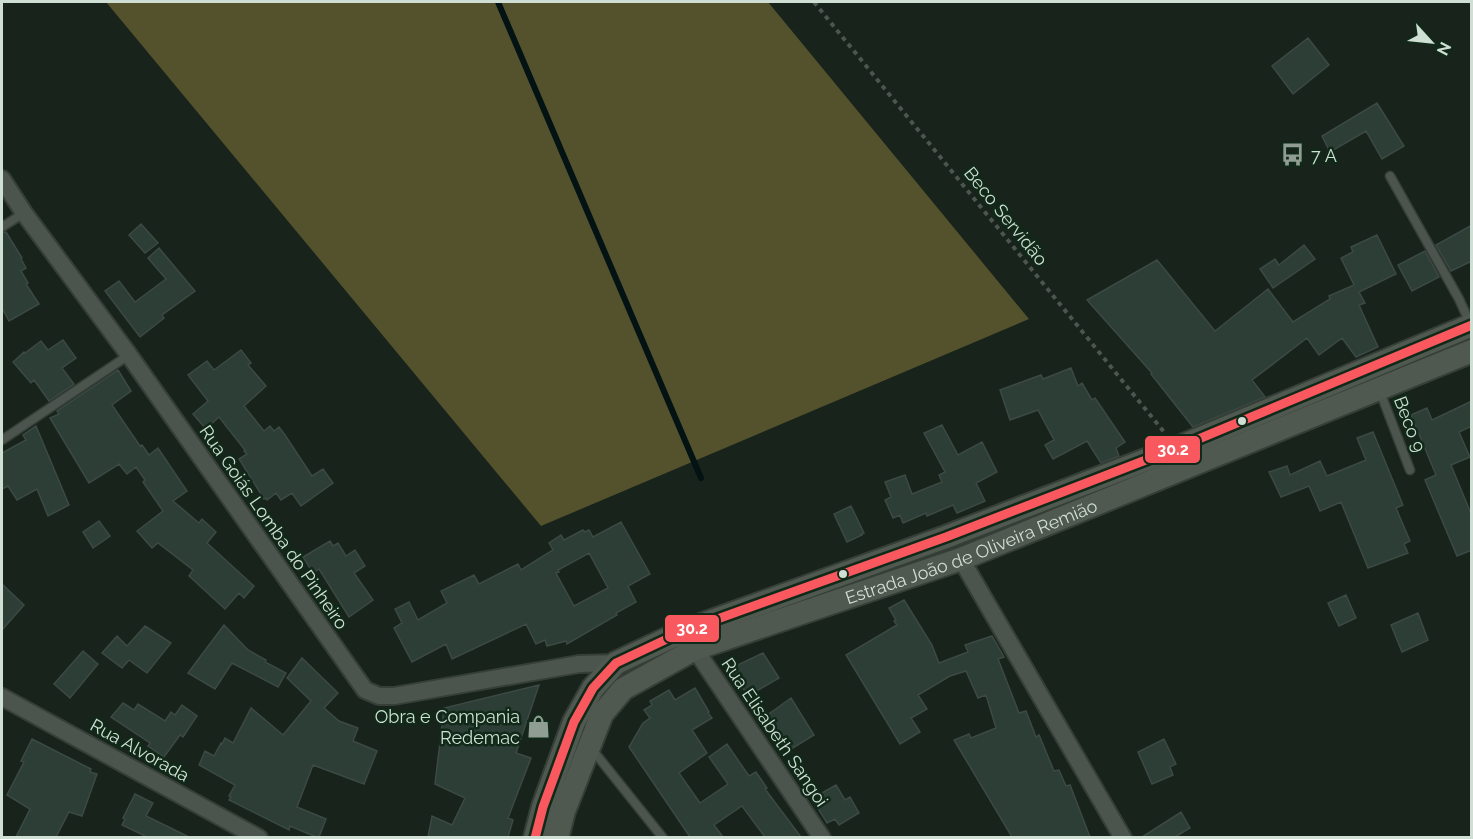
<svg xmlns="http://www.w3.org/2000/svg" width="1473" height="839" font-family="Raleway,sans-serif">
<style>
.forest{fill:#54522d}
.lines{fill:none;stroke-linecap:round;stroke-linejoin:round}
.stream{stroke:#031213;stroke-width:6}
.building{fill:#2d3e37;stroke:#3c4944;stroke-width:1.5;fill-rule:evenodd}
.lane-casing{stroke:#353e37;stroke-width:11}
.street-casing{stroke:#353e37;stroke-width:20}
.secondary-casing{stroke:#353e37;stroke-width:26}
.path{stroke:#4c554f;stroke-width:4;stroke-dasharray:4.5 4.5;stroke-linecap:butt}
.lane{stroke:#4b544d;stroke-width:8}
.street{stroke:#4b544d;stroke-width:16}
.secondary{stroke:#4f5950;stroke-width:22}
.bus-1-casing{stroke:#112919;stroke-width:14}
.bus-1{stroke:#f8585e;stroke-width:9}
.bus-dot{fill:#d0dfd3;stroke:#112919;stroke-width:2}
.labels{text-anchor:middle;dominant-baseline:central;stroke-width:5;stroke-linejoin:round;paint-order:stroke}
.poi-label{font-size:18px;fill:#d0dfd3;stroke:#112919;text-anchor:start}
.street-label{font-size:18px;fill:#d0dfd3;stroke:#112919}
.line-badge{stroke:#112919;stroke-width:2}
.badge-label{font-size:16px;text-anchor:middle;font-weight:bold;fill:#fff}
</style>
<rect width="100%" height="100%" fill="#17231b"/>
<path class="forest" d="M106,2h662l261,317 -488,207z"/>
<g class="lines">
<path class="stream" d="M498,2l203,476"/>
</g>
<path class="building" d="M1308,38l21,27 -36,29 -21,-28z
M1377,103l27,43 -22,13 -16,-28 -36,21 -8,-16z
M141,224l17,19 -13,10 -16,-18z
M1472,225v36l-21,10 -15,-26z
M6,232l16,26 -1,1 5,9 -5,3 7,12 -2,1 13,20 -30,17 -7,-13v-75z
M1377,235l19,39 -37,18 6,11 -6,2 19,42 -22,10 -14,-19 -23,17 -12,-17 -55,42 13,17 -72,30 -42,-53 1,-1 -65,-73 70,-40 58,71 53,-42 25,33 37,-23 -1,-3 25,-11 -13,-27 12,-6 -2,-5z
M1304,245l11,14 -42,29 -13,-19 15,-10 4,6z
M159,248l36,43 -33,24 2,3 -24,19 -35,-46 14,-10 16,21 31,-23 -18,-21z
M1425,251l14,26 -27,14 -14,-26z
M63,340l13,18 -14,10 12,16 -25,17 -15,-21 -3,3 -18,-21 11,-10 1,1 16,-12 7,9z
M241,350l10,13 -3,2 18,21 -22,20 20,25 6,-5 4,5 5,-4 6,8 27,41 11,-7 10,14 -32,23 -9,-13 -11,7 -5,-7 -9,7 -1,-2 -2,1 -25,-40 8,-5 -3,-3 1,-1 -26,-33 -13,12 -13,-15 15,-13 -20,-26 19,-14 7,9z
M1071,368l7,18 4,-3 10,17 3,-2 30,44 -9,6 3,8 -18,7 -14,-22 -34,18 -8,-14 9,-5 -16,-30 -28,10 -10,-30 41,-15 2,4z
M118,370l13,21 -19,14 28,41 2,-1 7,10 9,-7 29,43 -14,10 26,22 3,-4 14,13 -9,11 47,43 -10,12 -5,-5 -14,16 -36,-33 4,-6 -35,-27 -6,5 -15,-17 26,-20 -20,-29 2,-2 -9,-13 -9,7 -8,-10 -30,19 -39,-65 9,-4 -2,-3z
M1472,401v25l-13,6 11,25 -19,8 21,51v34l-15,6 -32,-76 11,-5 -25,-60 16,-7 5,12z
M942,425l16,30 24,-13 15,30 -21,11 9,18 -28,12 -4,-8 -26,11 -1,-3 -23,10 -3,-8 -7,3 -8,-18 6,-3 -6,-15 20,-7 7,19 30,-12 -3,-7 6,-3 -21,-39z
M36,426l33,79 -21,11 -11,-27 -20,11 -9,-14 -6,3v-36l24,-13 -3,-5z
M1373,432l30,73 -7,3 14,33 -6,3 4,9 -40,15 -27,-66 -21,9 -11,-25 -28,11 -12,-25 18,-6 3,9 30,-14 7,15 39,-16 -9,-22z
M851,506l13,27 -3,1 1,1 -15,7 -13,-28z
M99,521l11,15 -17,12 -10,-16z
M621,522l29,52 -22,12 8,16 -20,11 1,2 -50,29 -1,-3 -19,5 -2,-6 -9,4 -10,-20 -74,35 -6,-15 -34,18 -18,-34 8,-5 -7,-14 14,-7 9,18 29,-17 -6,-12 33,-16 5,9 39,-20 3,6 32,-20 -4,-7 12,-8 3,5 19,-10 2,2 4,-2 4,7zM589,553l19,35 -34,18 -18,-33 3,-1 -1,-2z
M330,541l3,5 5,-3 8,13 9,-6 10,16 -11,7 19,27 -24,17 -30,-48 -6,4 -10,-16z
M2,584l22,21 -22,25z
M1346,595l10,23 -17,8 -11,-23z
M904,600l28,45 7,18 29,-11 -3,-7 27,-9 12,21 -6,2 21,54 7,-2 10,26 3,-2 15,36 5,-1 7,16 4,-1 20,52h-78l-58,-97 15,-6 2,4 25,-10 -10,-33 -8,3 -12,-27 -16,5 -32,19 9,14 -16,9 9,14 -20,12 -54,-89 51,-30 -3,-4 2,-1 -7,-12z
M1418,613l10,27 -26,12 -11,-27z
M224,625l24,25 18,10 -1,2 21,11 -8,14 -46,-24 -17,26 -27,-16z
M145,626l26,17 -24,30 -18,-13 -7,8 -20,-15 15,-17 10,10z
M83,651l15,13 -28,34 -16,-14z
M763,653l16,25 -31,18 -5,-8 -3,2 -11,-21z
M302,658l36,35 -14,15 15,13 19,7 -5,13 24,10 -13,33 -51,-19 -16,42 29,12 -7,18h-3l-26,-11 -1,4 -60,-30 2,-3 -2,-1 6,-11 -36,-20 6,-14 9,5 7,-13 1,1 3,-6 8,5 18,-35 32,27 28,-34 -24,-23z
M539,685l-23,68 15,5 -23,60 5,2 -5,17h-80l4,-21 20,9 13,-27 -30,-14 9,-76z
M695,688l14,24 -1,1 4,5 -20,12 15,23 -28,20 21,30 28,-19 -19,-27 18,-13 22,32 7,-4 11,16 -2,1 36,48h-36l-23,-31 -28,19 9,12h-33l-61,-90 14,-24 7,-5 -6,-8 8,-5 -2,-4 19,-11 6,10z
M791,698l23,37 -26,16 -22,-35z
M123,703l11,7 4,-6 27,17 6,-9 4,3 7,-10 15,11 -14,21 -3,-2 -16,22 -16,-11 2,-3 -39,-26z
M32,739l59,30 -1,3 7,2 -15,42 -13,-4 -13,25h-40l14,-28 -23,-14 17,-33 -3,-1z
M1164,739l12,25 -6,3 3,8 -21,9 -14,-32z
M836,785l9,15 5,-3 9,16 -20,12 -4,-6 -8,4 -13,-21 8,-5 -2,-3z
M135,794l18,9 -7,13 43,21h-42l-25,-12 3,-6 -2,-1z
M1181,812l9,16 -15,9h-33z"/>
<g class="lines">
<defs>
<path id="lane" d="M1390,176l69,123 11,24
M2,227l22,-14
M1379,389l31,81
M2,440l127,-85
M591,748l72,90"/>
<path id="street" d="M2,179l22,34 105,142 236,335 14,6h15l185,-32 37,-1
M961,559l162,279
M695,649l127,189
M2,697l257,141"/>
<g id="secondary">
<path d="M535,838l8,-31 31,-85 19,-34 23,-25 68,-32 262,-94 231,-89 295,-123"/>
<path id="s1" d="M557,838l7,-27 38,-97 21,-25 72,-40 266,-90 511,-208"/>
</g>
</defs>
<use href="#lane" class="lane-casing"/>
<use href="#street" class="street-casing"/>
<use href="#secondary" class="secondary-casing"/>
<path class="path" d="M814,2l350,430"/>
<use href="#lane" class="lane"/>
<use href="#street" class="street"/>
<use href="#secondary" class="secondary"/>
<defs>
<path id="bus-1" d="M535,838l8,-31 31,-85 19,-34 23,-25 68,-32 262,-94 231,-89 295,-123"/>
</defs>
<use href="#bus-1" class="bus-1-casing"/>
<use href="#bus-1" class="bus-1"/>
</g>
<defs>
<symbol id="bus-bare" viewBox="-9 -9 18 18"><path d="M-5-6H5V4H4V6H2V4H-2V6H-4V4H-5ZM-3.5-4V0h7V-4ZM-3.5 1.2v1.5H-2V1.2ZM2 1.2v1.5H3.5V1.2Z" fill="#8f9d93" stroke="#112919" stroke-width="2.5" paint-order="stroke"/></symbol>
<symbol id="shop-bare" viewBox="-9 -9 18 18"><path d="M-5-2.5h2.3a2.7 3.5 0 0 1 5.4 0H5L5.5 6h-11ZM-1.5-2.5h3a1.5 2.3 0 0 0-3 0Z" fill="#8f9d93" stroke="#112919" stroke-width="2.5" paint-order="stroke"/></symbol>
</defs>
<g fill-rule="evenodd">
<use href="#bus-bare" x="1276" y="138" width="33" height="33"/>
<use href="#shop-bare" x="522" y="710" width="33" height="33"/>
</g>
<g class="bus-dot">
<circle cx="1242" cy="421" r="5"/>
<circle cx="843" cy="574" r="5"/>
</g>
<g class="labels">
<g class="poi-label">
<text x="1311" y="155">7 A</text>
<text x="520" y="716" text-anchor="end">Obra e Compania<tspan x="520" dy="21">Redemac</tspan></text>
</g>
<g class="street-label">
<text transform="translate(1006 216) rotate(51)">Beco Servidão</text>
<text transform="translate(1410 424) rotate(69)">Beco 9</text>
<text transform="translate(274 527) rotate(55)">Rua Goiás Lomba do Pinheiro</text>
<text stroke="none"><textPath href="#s1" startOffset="540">Estrada João de Oliveira Remião</textPath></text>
<text transform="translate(775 732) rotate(56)">Rua Elisabeth Sangoi</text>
<text transform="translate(140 750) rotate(29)">Rua Alvorada</text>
</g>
</g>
<g class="line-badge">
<rect x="1144" y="435" width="57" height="29" rx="6" fill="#f8585e"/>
<rect x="664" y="614" width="56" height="29" rx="6" fill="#f8585e"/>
</g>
<g class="badge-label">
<text x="1173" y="455">30.2</text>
<text x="692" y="634">30.2</text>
</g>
<rect width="1473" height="839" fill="none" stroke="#d0dfd3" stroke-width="6"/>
<g transform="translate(1431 42) rotate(117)" stroke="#112919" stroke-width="4.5" paint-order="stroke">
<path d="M0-4.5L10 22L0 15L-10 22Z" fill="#d0dfd3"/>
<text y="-9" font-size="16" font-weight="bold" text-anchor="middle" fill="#d0dfd3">N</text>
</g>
</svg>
